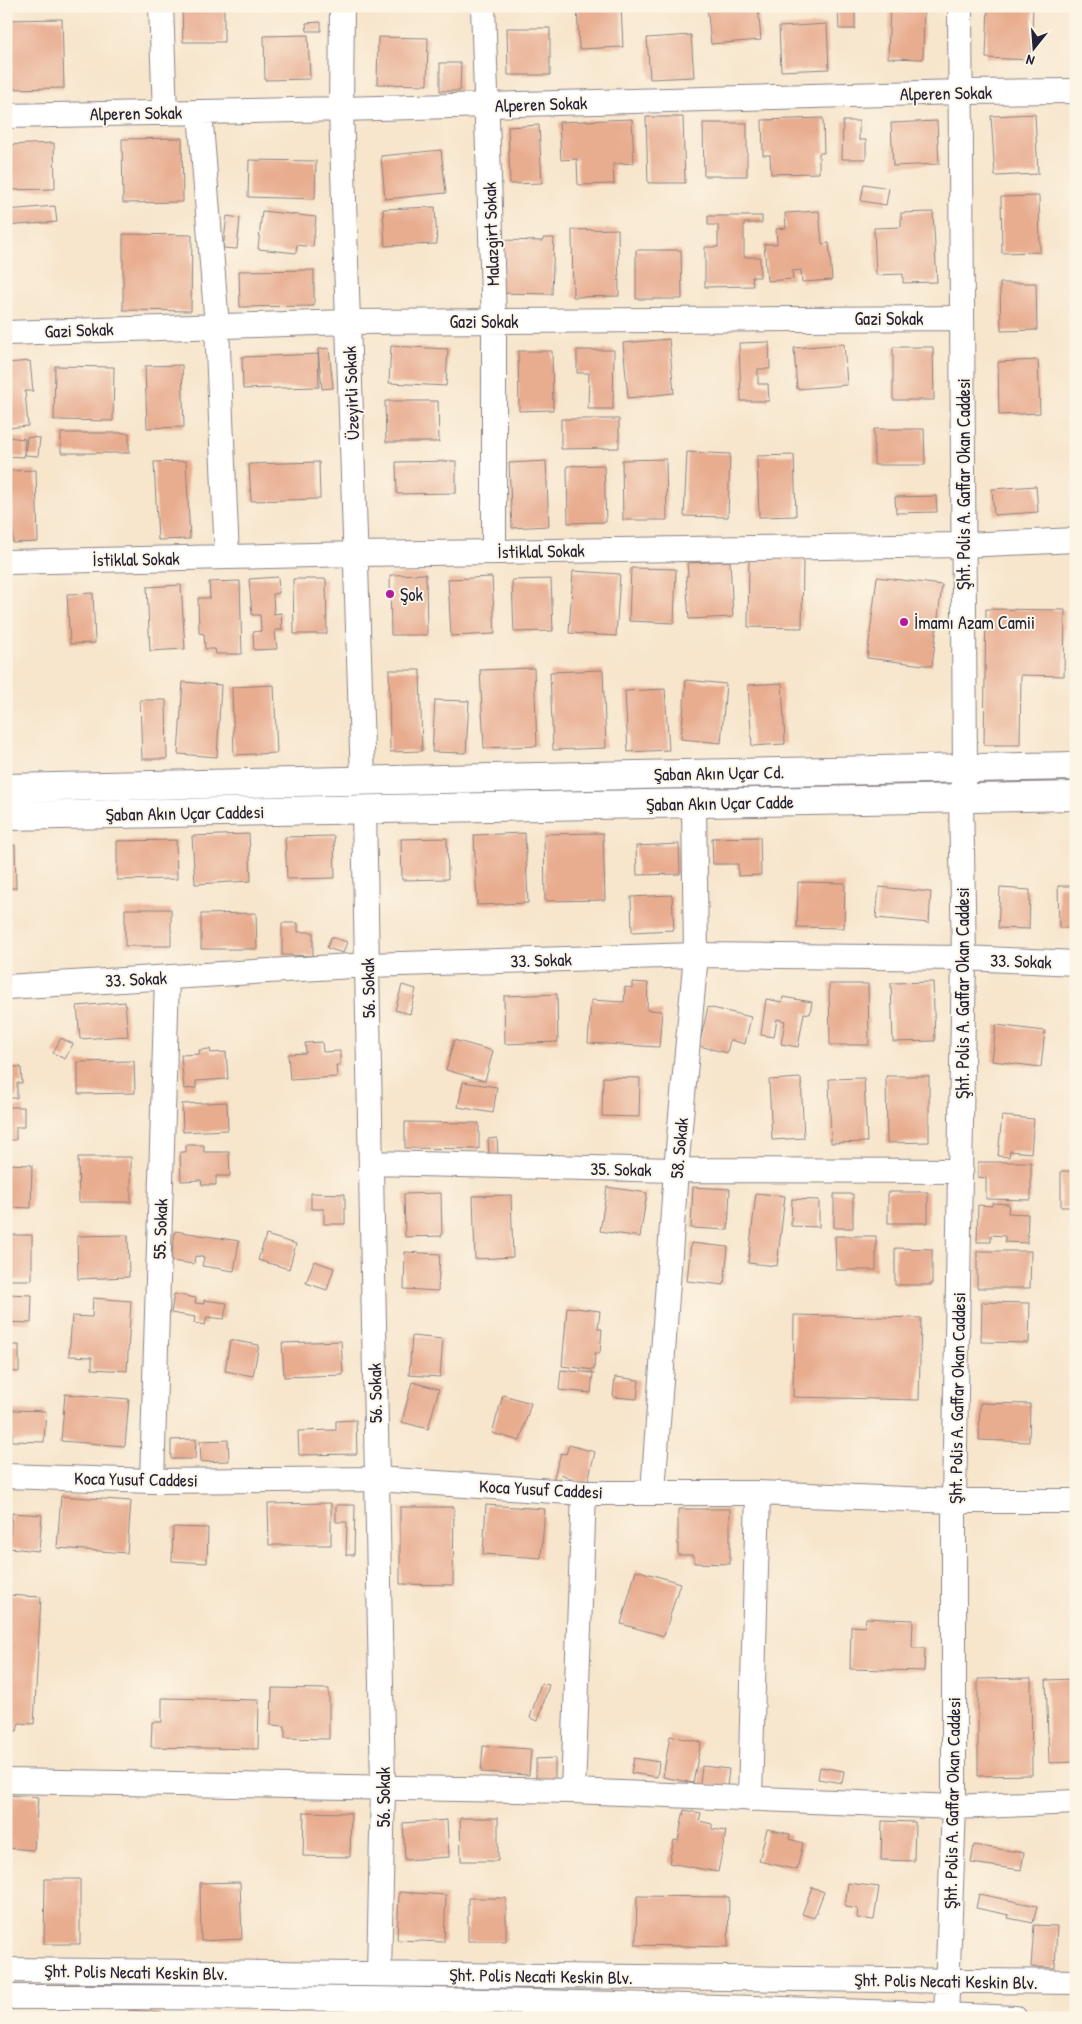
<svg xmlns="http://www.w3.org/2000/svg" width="1082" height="2024" font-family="'Patrick Hand',sans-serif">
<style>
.building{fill:#e8ac8f}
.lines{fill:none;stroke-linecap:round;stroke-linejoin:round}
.minor-casing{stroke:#8c8484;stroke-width:26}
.major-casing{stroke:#8c8484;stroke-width:30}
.minor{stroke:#fff;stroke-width:24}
.major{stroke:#fff;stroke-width:28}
.poi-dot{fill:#b5179e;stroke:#fcf5e5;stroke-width:2}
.labels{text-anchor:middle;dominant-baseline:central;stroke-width:4;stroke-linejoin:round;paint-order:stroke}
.street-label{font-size:18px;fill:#22223b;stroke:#fcf5e5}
.poi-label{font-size:18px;fill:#22223b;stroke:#fcf5e5;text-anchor:start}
</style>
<rect width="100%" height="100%" fill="#fcf5e5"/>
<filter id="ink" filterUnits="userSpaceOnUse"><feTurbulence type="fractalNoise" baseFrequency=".02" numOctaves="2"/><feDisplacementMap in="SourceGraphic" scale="10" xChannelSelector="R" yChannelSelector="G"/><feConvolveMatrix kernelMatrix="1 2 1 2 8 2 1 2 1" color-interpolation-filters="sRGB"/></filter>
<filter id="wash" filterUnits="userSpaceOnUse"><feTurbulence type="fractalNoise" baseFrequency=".0096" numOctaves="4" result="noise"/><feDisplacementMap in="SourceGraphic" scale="20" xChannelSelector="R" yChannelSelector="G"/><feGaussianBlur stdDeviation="1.12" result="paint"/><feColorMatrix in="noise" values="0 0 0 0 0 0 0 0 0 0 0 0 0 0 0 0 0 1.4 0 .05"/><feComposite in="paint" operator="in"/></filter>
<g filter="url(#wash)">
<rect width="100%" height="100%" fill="#f7e5cc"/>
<g id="blocks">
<path class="building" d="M182,6h42v36h-41z
M577,6h44l2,41 -44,2z
M707,6h51l3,34 -50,4z
M890,6h34l-1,53 -35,-1z
M988,6h45l-2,54 -45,-2z
M838,9h17v20h-16z
M62,19l2,69 -58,1v-69z
M321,22v9h-14l-1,-8z
M827,24l2,45 -48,2 -2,-44z
M507,28h43v47h-42z
M308,35l2,44 -45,1 -1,-44z
M691,35l3,42 -44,2 -3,-41z
M378,37l50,1 -1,47 -50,-1z
M440,63h21l-1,28h-20z
M1035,114l3,60 -43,2 -4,-60z
M646,117h37l2,66h-37z
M823,118l1,35h-5v20l-48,1 -1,-19h-7l-1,-35z
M632,119l2,44 -21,1 1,20 -36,1 -1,-26 -16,1 -2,-38z
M843,121h16v19h7v19h-24z
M937,121l2,43 -46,2 -2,-43z
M703,123h44v53h-43z
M539,125l3,58 -32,1 -2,-57z
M182,138l1,64 -60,1 -1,-64z
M54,143l1,46 -49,1v-45z
M441,150l5,43 -61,6 -4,-43z
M249,160l67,1 -1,38 -67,-2z
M864,184l25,4 -3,17 -25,-4z
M1039,196l1,56 -38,1 -1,-56z
M55,206l2,16 -51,4v-16z
M435,207l2,37 -52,2 -2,-37z
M262,211l54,6 -3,30 -16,-2 -1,8 -38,-4z
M819,211l3,33 7,-1 3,37 -30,2 -1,-12 -9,1 1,8 -26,2 -3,-37h13l-1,-15 10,-1 -1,-15z
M933,212l4,70 -34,1v-9l-27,1 -2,-47 27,-1v-14z
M227,216l13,2 -3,31 -14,-1z
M708,216h54v7h-18v34h16v20h-8l1,9 -48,1v-40h13v-22h-10z
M618,229l1,67 -46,1 -1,-67z
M123,234l69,1 -1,76 -68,-1z
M543,238h11l-2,56 -54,-1 2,-53 43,1z
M636,250h45l1,49h-46z
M314,270v36l-74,1 -1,-36z
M1000,283h36l1,47 -36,1z
M669,339l5,54 -46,5 -5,-55z
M769,342l1,27h-12v15h10l1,17h-28l-2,-58z
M844,344l3,41 -50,4 -3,-41z
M391,346l57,3 -2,37 -57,-3z
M893,347h40l1,53h-41z
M329,348l4,40 -11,1 -4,-40z
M577,350h37l-1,59h-25l1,-36h-12z
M518,351h34l1,59 -34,1z
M318,354l1,33 -76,2 -1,-32z
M1038,360l2,53 -41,2 -1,-53z
M30,361l3,30h-8l3,35 -22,2v-65z
M182,365l2,62 -37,1 -2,-62z
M55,366l59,1 -1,54 -59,-1z
M385,401h53l1,41h-53z
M561,419h58v29l-58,1z
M874,429h50l1,36h-51z
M61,433h68v20h-68z
M6,437l19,2 -1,18 -18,-1z
M27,437l13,1 -2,18 -13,-1z
M687,452l43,2 -2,63 -44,-1z
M794,455l2,61 -37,1 -2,-61z
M666,459l1,61h-44l-1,-60z
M186,461l4,78 -32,1 -4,-78z
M456,461v32l-59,1 -1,-32z
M546,461l3,65 -37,2 -3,-65z
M319,462l1,37 -69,2 -2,-37z
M604,465l2,57 -38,1 -1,-57z
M36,470l2,72 -25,1 -3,-72z
M1036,486l2,26 -44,3 -2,-26z
M936,496l1,16 -41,1 -1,-16z
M749,557l54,2 -1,69 -54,-1z
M730,561l3,56 -44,2 -3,-43h2l-1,-13z
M631,568l45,1 -2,54 -45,-2z
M573,571l47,3 -4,62 -47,-3z
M426,574l1,61h-36l-1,-60z
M278,577l1,16 -6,1 1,20 7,-1 1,17h-7l2,19 -23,1 -1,-18 8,-1 -1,-16h-8l-3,-36z
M492,577l3,57 -44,2 -3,-57z
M877,577l65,8 -10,81 -65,-8z
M293,579h33l1,55h-33z
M551,579l2,52 -39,1 -2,-52z
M240,581l2,73h-26l-1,-5h-10l-1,-15 -5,-1 -1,-35h12l-1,-16z
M181,585l4,64 -35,2 -3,-64z
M93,593l2,50 -25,1 -3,-50z
M986,609l79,1 -1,66 -43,-1 -1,70h-36z
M534,668l3,78 -53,2 -4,-78z
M389,670h31l2,81 -32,1z
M603,670l3,78 -53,2 -3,-78z
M686,680l40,4 -5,59 -40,-4z
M183,682l38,3 -4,72 -39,-3z
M782,683l3,61 -33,2 -4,-61z
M274,685l3,68 -43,2 -2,-68z
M665,689l4,61 -41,2 -3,-61z
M140,700h26l1,59h-25z
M435,700l34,1 -3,52 -34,-1z
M525,833l3,70 -51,2 -3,-70z
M603,833l2,67 -60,1 -1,-67z
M249,834l2,47 -56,3 -3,-48z
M334,836l1,42 -48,1 -2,-42z
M760,837l1,38 -23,1v-12h-25l-1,-26z
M447,838l1,41 -46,1 -1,-41z
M176,840l1,39 -60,1v-39z
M679,844l1,30 -43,1 -1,-29z
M6,845h9l1,43h-10z
M798,882l47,1 -1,45 -47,-1z
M1058,886h18v42h-17z
M879,887l52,5 -2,31 -53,-5z
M1000,888l30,2 -1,39 -31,-1z
M672,895l2,35 -42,2 -1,-35z
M125,909h46v37h-46z
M256,913l1,36h-56v-35z
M282,923h16v9h15v24l-31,-1z
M331,937l16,5 -4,11 -16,-5z
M632,982l16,1 -1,27 15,1 -3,36 -71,-4 3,-43 33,2 1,-15 7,1z
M933,982l2,59 -42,1 -2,-59z
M829,984h39l1,61h-39z
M402,985l14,4 -6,25 -15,-4z
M557,994l1,48 -53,2 -1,-48z
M783,997l29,5 -2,12 -6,-1 -6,34 -17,-3 4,-23 -8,-2 -3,18 -13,-2 5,-36 16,3z
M125,1002l3,34 -48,3 -3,-33z
M708,1007l43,10 -6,27 -15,-4 -3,13 -28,-7z
M996,1025l49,6 -4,36 -49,-6z
M61,1038l12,6 -8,15 -12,-6z
M454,1040l39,11 -8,30 -39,-11z
M322,1042l1,10 17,-1v14h-4l1,12 -47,3 -2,-26 18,-1 -1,-10z
M210,1049l1,4 15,-1 2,27 -32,2v7l-12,1 -3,-34 19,-1 -1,-4z
M134,1061l1,32 -57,1v-32z
M6,1067h15l1,16h-5v15h-11z
M886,1076h43v66l-42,1z
M603,1077l37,1 -1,39 -37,-1z
M801,1078l3,60 -32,2 -3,-60z
M864,1078l3,64 -36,1 -2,-64z
M1072,1080h4v34h-2z
M463,1082l34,5 -4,26 -35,-6z
M227,1102l1,28 -45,2 -1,-28z
M6,1107h18v20h-8v13h-10z
M1002,1116l32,3 -3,34 -21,-2 -1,6 -11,-1z
M405,1122l74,1v26l-74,-1z
M497,1138l1,16 -9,1 -1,-16z
M186,1145h18v7h25l1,24h-14v9h-14l-1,-5 -20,1 -1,-29h6z
M78,1157h53v45h-52z
M978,1162h53v38l-45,-1v-21l-8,-1z
M6,1164l26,1 -1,43 -25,-1z
M1061,1171h15v36h-15z
M607,1187l40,6 -7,44 -40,-6z
M693,1187l37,2 -2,41 -37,-2z
M888,1192h40v31h-40z
M311,1193l34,1v30h-21v-15h-13z
M441,1193l1,43 -37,1 -1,-43z
M756,1193l29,3 -8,70 -29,-3z
M834,1194h19v34h-19z
M511,1195l2,62 -38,2 -2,-63z
M792,1199l27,1v27l-28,-1z
M992,1203l17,1 -1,9 20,1 -1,29 -22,-1v-6l-14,-1v7h-14l1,-37 14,1z
M175,1231l64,10 -5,30 -32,-5 2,-9 -9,-1 -1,8 -23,-3z
M6,1235h26v45h-26z
M128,1235l1,42 -51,2 -1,-43z
M266,1235l30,9 -7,25 -31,-9z
M835,1236h41v34h-40z
M691,1243l37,4 -4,38 -37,-4z
M895,1248l37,1v36h-37z
M977,1251h54l-1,37h-53z
M405,1252l35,2 -2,37 -34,-2z
M314,1261l20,7 -7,22 -21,-7z
M6,1294l26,1 -1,28 -25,-1z
M174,1294l22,4 -1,5 9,1v-4l23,3 -3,16 -17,-2 -2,8 -11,-2 1,-6 -24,-4z
M93,1298l38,3 -4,70 -35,-2v-12l-23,-1 3,-40 20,1z
M982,1302l48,1 -1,40 -48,-1z
M567,1307l33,4 -2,18h4l-2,24h-5l-1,17 -32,-4z
M794,1315l127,3 -2,82 -126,-3z
M412,1336l31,3 -3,38 -31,-2z
M230,1340l29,5 -6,31 -28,-5z
M341,1341l2,34 -59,2 -2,-34z
M6,1345h13v27l-13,-1z
M561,1370l32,3 -2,20 -32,-3z
M615,1377l24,3 -2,19 -24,-2z
M412,1382l27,7 -11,40 -26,-7z
M65,1394l64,5 -4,47 -64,-5z
M503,1395l28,8 -11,38 -28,-8z
M980,1403l50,1 -1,38 -50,-2z
M6,1410l4,1v16h-4z
M13,1410l33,1 -2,31 -32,-1z
M356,1420l1,34 -58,1 -1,-24 38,-1v-9z
M196,1439l-1,20h-24v-19z
M228,1440l1,21 -28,1 -1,-21z
M569,1445l26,7 -8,33 -26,-11 -2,8 -6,-2 8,-27 5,1z
M61,1496l70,5 -4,52 -70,-5z
M331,1503v42h-62l-1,-41z
M336,1505h19l-1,50h-8l1,-33h-11z
M486,1505l59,4 -4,49 -58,-4z
M400,1507h54l-1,78 -53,-1z
M678,1509h52v55l-36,-1v-8h-16z
M12,1513l30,2 -3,36 -30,-3z
M173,1527l35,1 -1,35 -35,-2z
M636,1570l44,13 -16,53 -43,-12z
M6,1595l35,2 -7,127 -15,-1 -2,8 -11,-1z
M866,1618l47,2 -1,28h13l-1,23 -74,-2 1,-43 14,1z
M1031,1678l1,97 -54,1v-97z
M1076,1679v83l-27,1 -3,-83z
M541,1683l8,2 -11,36 -8,-3z
M272,1688l57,1v50l-44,-1v-12l-14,-1z
M162,1698l97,2 -1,49 -107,-2 1,-25h10z
M670,1736l31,6 -8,41 -30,-6z
M483,1746l48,3 -2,26 -48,-3z
M555,1758v22h-19v-21z
M634,1758l25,4 -2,15 -26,-4z
M702,1766l27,3 -2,18 -27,-3z
M820,1767l24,4 -2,12 -24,-4z
M6,1795l32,2 -4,53 -28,-2z
M684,1810l17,3 -2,8 13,3v5l14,2 -8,41 -49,-9 5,-23 4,1z
M304,1812l47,1 -1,44 -47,-1z
M460,1818h38v43h-37z
M447,1820l2,37 -44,3 -2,-37z
M882,1821l33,1 -1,39 -33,-1z
M767,1829l23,5 -1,5 14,4 -6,27 -38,-9z
M974,1845l50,8 -3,17 -50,-7z
M45,1879h35v65h-36z
M240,1882l2,57 -41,2 -1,-58z
M848,1883l31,4 -5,33 -17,-2 1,-9 -13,-2z
M812,1887l12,5 -10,26 -12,-4z
M399,1892l47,3 -2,47 -47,-2z
M979,1894l58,12 -4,17 -25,-5 1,-3 -33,-7z
M637,1896l92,1 -1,50 -92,-2z
M468,1898h38v43h-38z
M1034,1925l23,1 -2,42 -24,-1z
M129,2010l32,3v5h-32z"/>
</g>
</g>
<g filter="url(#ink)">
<use href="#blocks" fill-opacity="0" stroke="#8c8484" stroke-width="1"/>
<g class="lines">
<defs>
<path id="minor" d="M161,6l4,107
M342,6l-1,103 22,671
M483,6l11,315v231
M200,112l17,214 10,231
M6,116l335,-7 619,-17 116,-1
M6,333l342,-11 614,-4
M6,562l350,-8 607,-9 113,-5
M364,811l19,976 -4,187
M6,987l362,-22 328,-10 268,3 112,5
M371,1163l305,7 285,1
M6,1476l146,5 225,-2 207,14h174l196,8h122
M152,1481l15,-503
M653,1492l23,-322 20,-215 -2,-151
M6,1781l567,10 381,16 122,-5
M573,1791l11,-298
M750,1799l8,-306
M6,1970l1070,12
M6,1997c337,-1 673,6 1009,21
M946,2018l8,-211v-306l10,-543 -3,-159 4,-31 -5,-762"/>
<path id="major" d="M6,788l1070,-22
M6,816l1070,-20"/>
</defs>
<use href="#minor" class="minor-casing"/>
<use href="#major" class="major-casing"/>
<use href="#minor" class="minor"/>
<use href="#major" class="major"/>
</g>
</g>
<g class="poi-dot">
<circle cx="390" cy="594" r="5"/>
<circle cx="904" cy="622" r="5"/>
</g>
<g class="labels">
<g class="street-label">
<text transform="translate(946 93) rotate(-1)">Alperen Sokak</text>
<text transform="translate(541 104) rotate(-2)">Alperen Sokak</text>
<text transform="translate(136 113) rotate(-1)">Alperen Sokak</text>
<text transform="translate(491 234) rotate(-92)">Malazgirt Sokak</text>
<text x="889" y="318">Gazi Sokak</text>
<text x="484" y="321">Gazi Sokak</text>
<text transform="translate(79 330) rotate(-2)">Gazi Sokak</text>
<text transform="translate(351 393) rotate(-92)">Üzeyirli Sokak</text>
<text transform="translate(963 484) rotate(-90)">Şht. Polis A. Gaffar Okan Caddesi</text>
<text transform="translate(541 551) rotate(-1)">İstiklal Sokak</text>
<text transform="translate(136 559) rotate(-1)">İstiklal Sokak</text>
<text transform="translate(719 773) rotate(-1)">Şaban Akın Uçar Cd.</text>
<text transform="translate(720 803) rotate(-1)">Şaban Akın Uçar Cadde</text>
<text transform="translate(185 813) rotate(-1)">Şaban Akın Uçar Caddesi</text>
<text transform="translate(541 960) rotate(-2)">33. Sokak</text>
<text transform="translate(1021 961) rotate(2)">33. Sokak</text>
<text transform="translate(136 979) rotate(-3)">33. Sokak</text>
<text transform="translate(368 988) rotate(-91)">56. Sokak</text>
<text transform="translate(962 993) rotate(-90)">Şht. Polis A. Gaffar Okan Caddesi</text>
<text transform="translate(679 1148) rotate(-85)">58. Sokak</text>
<text transform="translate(621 1169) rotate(1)">35. Sokak</text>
<text transform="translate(160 1229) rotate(-88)">55. Sokak</text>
<text transform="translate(375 1393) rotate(-91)">56. Sokak</text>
<text transform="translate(957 1398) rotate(-89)">Şht. Polis A. Gaffar Okan Caddesi</text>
<text transform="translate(136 1479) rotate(1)">Koca Yusuf Caddesi</text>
<text transform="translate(541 1489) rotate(3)">Koca Yusuf Caddesi</text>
<text transform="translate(383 1797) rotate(-90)">56. Sokak</text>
<text transform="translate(952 1803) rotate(-89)">Şht. Polis A. Gaffar Okan Caddesi</text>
<text transform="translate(136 1972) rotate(1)">Şht. Polis Necati Keskin Blv.</text>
<text transform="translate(541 1976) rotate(1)">Şht. Polis Necati Keskin Blv.</text>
<text transform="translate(946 1981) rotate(1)">Şht. Polis Necati Keskin Blv.</text>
</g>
<g class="poi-label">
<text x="400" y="594">Şok</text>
<text x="914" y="622">İmamı Azam Camii</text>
</g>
</g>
<rect width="1082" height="2024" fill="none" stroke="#fcf5e5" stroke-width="25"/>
<g transform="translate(1034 48) rotate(197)" stroke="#fcf5e5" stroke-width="4" paint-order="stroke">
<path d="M0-4L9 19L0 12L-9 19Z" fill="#22223b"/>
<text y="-8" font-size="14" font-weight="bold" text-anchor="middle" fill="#22223b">N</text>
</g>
</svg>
